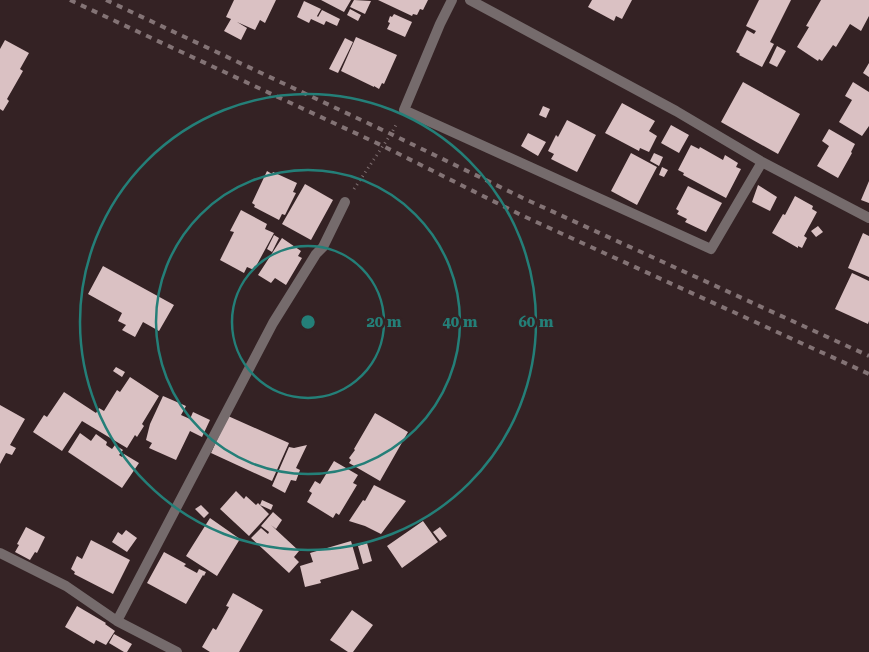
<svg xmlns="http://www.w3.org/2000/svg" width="869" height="652" font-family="'Roboto Serif',serif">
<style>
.building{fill:#dac1c3}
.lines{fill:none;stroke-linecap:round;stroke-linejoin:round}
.path{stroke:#7f6f71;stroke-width:3;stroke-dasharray:1 4;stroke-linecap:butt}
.minor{stroke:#756b6c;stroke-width:10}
.rail{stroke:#837375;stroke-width:4;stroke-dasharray:6 6;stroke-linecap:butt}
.ring{fill:none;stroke:#247f78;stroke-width:2.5}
.centre{fill:#247f78;stroke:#342224;stroke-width:2.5}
.ring-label{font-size:15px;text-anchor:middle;font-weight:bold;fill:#247f78;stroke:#342224;stroke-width:5;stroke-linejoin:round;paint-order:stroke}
</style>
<rect width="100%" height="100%" fill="#342224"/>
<path class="building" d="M234,0h42l-11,23 -5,-3 -5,10 -18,-8 10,6 -6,12 -17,-9 7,-12 -5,-2z
M321,0h30l-7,12z
M354,0l17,1 -6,13 -15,-7z
M378,0h50l-5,10 -3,-1 -3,6 -4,-1 -1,2z
M592,0h40l-10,19 -6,-3 -2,5 -26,-14z
M759,0h32l-21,42 4,2 -12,23 -23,-12 1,-1 -4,-2 11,-22 7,4 2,-3 -10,-5z
M821,0h48v16l-8,15 -11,-7 -14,23 -3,-2 -11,16 -3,-2 -1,2 -21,-14 12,-20 -3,-1z
M304,1l17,8 -4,7 1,1 4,-7 18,9 -3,7 -11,-5 -2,4 -13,-6 -2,4 -12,-6z
M350,9l11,6 -3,6 -11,-6z
M394,14l18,8 -7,15 -18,-8 3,-6 -2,-1 2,-6 2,1z
M356,37l41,18 -13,29 -2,-1 -3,6 -5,-3v1l-33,-16z
M345,38l8,4 -15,31 -9,-4z
M5,40l24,13 -9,16 3,2 -16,28 2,2 -6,10 -3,-2v-60z
M777,46l9,5 -9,16 -8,-4z
M869,63v14l-6,-4z
M743,82l57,32 -22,40 -57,-32z
M853,82l16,10v34l-7,10 -23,-14 13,-22 -7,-4z
M622,103l33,18 -6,10 8,5 -8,16 -9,-4 -1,3 -34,-18z
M543,106l7,3 -4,9 -7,-3z
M567,120l29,15 -19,37 -26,-13 3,-5 -6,-3 8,-16 2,2z
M671,125l18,10 -10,18 -18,-10z
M829,129l26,15 -4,8 1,1 -14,25 -21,-12 12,-20 -7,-5z
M528,133l18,9 -8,14 -17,-10z
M691,145l8,4 1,-2 23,13 2,-5 13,8 -2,4 5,2 -15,29 -43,-23 1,-2 -6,-3z
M631,153l26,14 -20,38 -26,-14z
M654,153l9,4 -4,9 -9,-5z
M662,167l6,3 -4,7 -5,-2z
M267,171l5,3 1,-2 24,11 -4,9 3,1 -11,22 -3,-1 -3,6 -25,-13 1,-2 -3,-2z
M869,181v22l-8,-3z
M305,184l28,16 -22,40 -29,-16z
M758,185l19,12 -7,14 -18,-9z
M688,186l34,17 -16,29 -21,-10 2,-3 -10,-5 2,-3 -3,-2z
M795,196l18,10 -1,3 5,3 -13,24 3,2 -5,10 -4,-2v2l-26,-15 11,-19 2,1z
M241,210l26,14 -2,5 9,4 -20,37 -7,-3 -3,6 -24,-13 14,-28 -4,-1z
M818,226l5,6 -7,5 -5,-6z
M863,233l6,3v41l-21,-9z
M274,235l5,3 -7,14 -5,-3z
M282,238l19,13 -3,5 4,2 -16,27 -11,-7 -4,5 -13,-8z
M103,266l71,39 -15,26 -16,-9 -8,15 -13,-7 4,-5 -8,-4 4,-8 -34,-19z
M852,273l17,8v40l-1,3 -33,-15z
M116,367l9,5 -3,5 -9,-6z
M130,377l29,19 -17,28 2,2 -7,11 -2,-2 -8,13 -45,-27 -20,30 -29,-19 11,-17 3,2 17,-25 32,21 3,-5 5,3 13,-21 3,2z
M163,396l23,10 -5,9 9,4 3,-7 17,8 -8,17 -12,-6 -14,29 -27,-12 3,-5 -6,-3 4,-16z
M0,405l25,14 -15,26 6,3 -4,7 -6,-2 -6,11z
M375,413l33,19 -28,49 -31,-18 2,-3 -2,-2 6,-8 -1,-1z
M228,416l61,27 -17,38 -61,-28z
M80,433l11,8 5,-7 11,8 -1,3 6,4 3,-4 8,5 -4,5 3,2 2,-3 15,9 -17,25 -54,-36z
M307,445l-11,23 4,2 -4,11 -5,-1 -6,13 -13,-7 17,-39 5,1z
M334,461l24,14 -5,8 4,2 -18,30 -3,-2 -3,5 -26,-16 5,-9 -3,-2 6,-10 5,3z
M374,485l32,16 -25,33 -16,-8 -16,-5 14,-21 2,1z
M236,491l8,8 2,-3 10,9 2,-2 11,11 -20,22 -29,-27z
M262,500l11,5 -2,5 -11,-5z
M201,505l8,8 -5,5 -9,-9z
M273,512l9,8 -6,9 -5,-4 28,26 -5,6 5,5 -10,11 -38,-35 10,-10 7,6 1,-2 -8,-6z
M210,518l30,21 -23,37 -31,-20z
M423,521l15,21 -36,26 -15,-22z
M26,527l19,10 -8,16 -2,-1 -5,8 -15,-8 4,-7 -2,-1z
M440,527l7,9 -7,5 -7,-9z
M126,530l11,8 -10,14 -15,-10 6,-10 4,3z
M91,540l39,20 -17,34 -39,-20 1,-2 -4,-3 6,-13 5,3z
M351,541l8,28 -39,11 1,3 -16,4 -5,-21 13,-4 -3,-9z
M367,543l5,18 -9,3 -5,-18z
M164,552l22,12 -2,2 13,7 2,-4 7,3 -2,4 -1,-1 -17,29 -39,-21z
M233,593l30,17 -24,42h-29l-8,-5 11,-19 3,2 13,-23 -3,-1z
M77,606l29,17 -1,1 10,7 -9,14 -10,-5 -2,4 -29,-17z
M352,610l21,15 -20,27h-5l-18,-12z
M114,634l18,10 -5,8h-3l-15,-9z"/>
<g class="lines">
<path class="path" d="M354,189l37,-55 5,-9"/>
<path class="minor" d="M452,0l-12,24 -36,86 307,139 51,-87
M470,0l206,111 86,51 107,56
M0,553l66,33 51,35 60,31
M117,621l156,-298 43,-69 7,-7 22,-45"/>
<path class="rail" d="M70,0l313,146 138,69 348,159
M106,0l285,134 134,65 344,157"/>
</g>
<g class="ring">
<circle cx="308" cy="322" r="76"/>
<circle cx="308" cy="322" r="152"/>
<circle cx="308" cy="322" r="228"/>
</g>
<circle cx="308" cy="322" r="8" class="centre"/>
<g class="ring-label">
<text x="384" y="327">20 m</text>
<text x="460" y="327">40 m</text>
<text x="536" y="327">60 m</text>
</g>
</svg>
